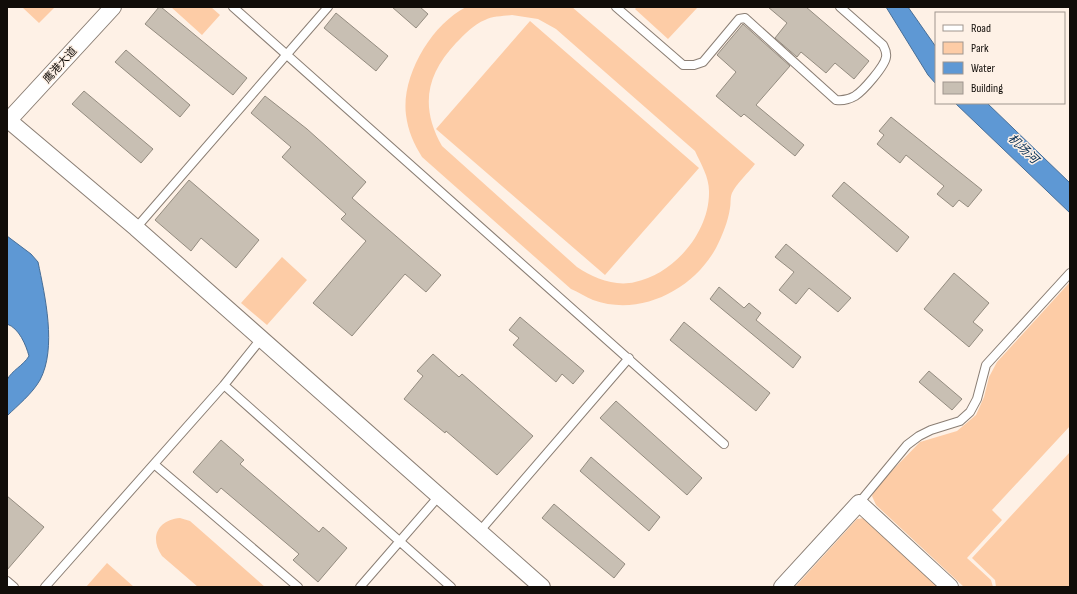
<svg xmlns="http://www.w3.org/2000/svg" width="1077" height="594" font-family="'Sofia Sans Condensed','Noto Sans SC',sans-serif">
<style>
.green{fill:#fdcca6;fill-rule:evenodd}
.water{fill:#5e98d4;stroke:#476e97}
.building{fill:#c8bfb3;stroke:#948c80}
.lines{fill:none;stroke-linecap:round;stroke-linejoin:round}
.service-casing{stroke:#8a7e74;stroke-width:10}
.minor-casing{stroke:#8a7e74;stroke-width:18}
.service{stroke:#fff;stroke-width:8}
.minor{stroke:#fff;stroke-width:16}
.labels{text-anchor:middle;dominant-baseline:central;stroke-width:3;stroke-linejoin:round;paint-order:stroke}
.street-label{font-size:11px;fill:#110d09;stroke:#fef1e6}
.water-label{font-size:12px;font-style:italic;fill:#002a50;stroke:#fef1e6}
</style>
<rect width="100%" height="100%" fill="#fef1e6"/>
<path class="green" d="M22,7h33l-16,16z
M171,7h40l9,8 -18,20z
M466,7h106l183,157c-6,8 -19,20 -23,29 -2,4 -1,11 -2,15 -2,14 -8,28 -14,40 -23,42 -76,69 -123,52 -7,-3 -15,-8 -22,-11l-149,-132c-8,-13 -14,-26 -16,-42 -5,-39 25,-90 60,-108zM512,15l26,4 18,10 139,122c6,13 14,26 14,40 1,41 -35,83 -74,91 -20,5 -42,-4 -58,-15l-135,-121c-22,-39 -16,-71 14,-103 8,-8 18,-19 29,-23 7,-4 19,-4 27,-5z
M637,7h61l-30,32 -33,-30z
M530,21l169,147 -94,107 -169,-146z
M282,257l25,23 -40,45 -26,-22z
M1070,282v144l-78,84 10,10 -35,38 24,22 2,7h-29l-88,-82 -4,-9 4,-9 44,-45 37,-11 19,-16 8,-18 5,-20 8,-15z
M1070,452v135h-74l-1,-7 -23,-22z
M180,518l10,3 75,66h-67l-36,-31c-13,-19 -4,-36 18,-38z
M864,518l8,3 69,66h-146l62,-68z
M107,563l27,24h-48z"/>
<path class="water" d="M886,7h22l28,40v37l-8,-9z
M955,103h32l83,80v30z
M7,236l24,18 7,8c7,34 19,86 2,118 -8,14 -22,25 -33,36v-36c5,-10 16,-14 22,-24 -3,-11 -10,-28 -22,-32z"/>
<path class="building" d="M159,7h2l86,71 -14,17 -88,-71z
M392,7h28l8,7 -12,14z
M768,7h38l63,54 -15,18 -19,-16 -9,10 -25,-21 -4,5 -22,-19 12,-15z
M336,13l52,43 -12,15 -52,-43z
M743,24l47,42 -34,39 48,40 -9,11 -51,-42 -3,3 -25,-21 20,-24 -19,-17z
M126,50l64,55 -10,12 -65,-55z
M84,91l69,58 -12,14 -69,-59z
M265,96l42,33 59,53 -14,16 89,77 -15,17 -21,-18 -53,62 -39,-33 53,-62 -25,-22 5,-5 -64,-57 9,-10 -40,-34z
M891,117l91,73 -14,17 -9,-7 -6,7 -16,-13 7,-8 -38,-31 -6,8 -23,-19 7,-9 -5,-4z
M189,180l70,60 -23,28 -35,-30 -10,13 -36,-31z
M844,182l65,55 -12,15 -65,-56z
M786,244l65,54 -13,14 -29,-24 -13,16 -17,-14 15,-18 -19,-15z
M954,273l35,30 -16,19 10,8 -14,17 -45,-38z
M719,287l25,21 5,-5 12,10 -5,7 45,37 -8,11 -83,-69z
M520,317l64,54 -11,13 -11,-10 -6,8 -43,-37 6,-7 -10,-8z
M684,322l86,71 -14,18 -86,-71z
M433,354l26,23 3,-3 71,62 -36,39 -51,-44 -1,2 -41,-34 19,-23 -6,-5z
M929,371l33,28 -10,11 -33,-28z
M616,401l86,77 -15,17 -87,-77z
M221,440l23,20 -4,4 79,68 4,-5 24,21 -29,34 -25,-22 6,-6 -78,-66 -4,5 -24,-21z
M591,457l69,60 -11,14 -69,-60z
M7,496l37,31 -37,43z
M554,504l71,60 -11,14 -72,-60z"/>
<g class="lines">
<defs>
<path id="service" d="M233,7l491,437
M616,7l67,58h11l9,-3 36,-43 6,-1 91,82c7,1 12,0 19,-4 8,-5 30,-30 31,-39 1,-5 -1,-8 -3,-12l-43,-38
M136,228l192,-221
M261,339l-37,46 227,202
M154,464l144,123
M859,503l48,-58 12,-9 12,-6 29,-9 10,-9 7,-13 9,-34 84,-92
M479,532l150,-174
M7,581l7,6
M45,587l179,-202
M360,587l79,-91"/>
<path id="minor" d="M7,119l129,109 406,359
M7,122l106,-115
M782,587l77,-84 91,84"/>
</defs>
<use href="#service" class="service-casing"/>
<use href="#minor" class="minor-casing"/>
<use href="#service" class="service"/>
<use href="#minor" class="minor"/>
</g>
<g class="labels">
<g class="street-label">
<text transform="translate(60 65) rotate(-48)">鹰港大道</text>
</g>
<g class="water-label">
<text transform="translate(1023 149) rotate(44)">机场河</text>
</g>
</g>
<rect width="1077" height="594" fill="none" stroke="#110d09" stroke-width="16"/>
<rect x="935" y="12" width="130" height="92" fill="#fef1e6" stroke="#9f968e"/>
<rect x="943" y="25" width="20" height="6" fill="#ffffff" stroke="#9f968e"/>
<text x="971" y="32" font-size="12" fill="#110d09">Road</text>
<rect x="943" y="42" width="20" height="12" fill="#fdcca6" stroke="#9f968e"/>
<text x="971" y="52" font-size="12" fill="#110d09">Park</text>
<rect x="943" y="62" width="20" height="12" fill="#5e98d4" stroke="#9f968e"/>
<text x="971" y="72" font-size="12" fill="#110d09">Water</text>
<rect x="943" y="82" width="20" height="12" fill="#c8bfb3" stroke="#9f968e"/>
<text x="971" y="92" font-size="12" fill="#110d09">Building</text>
</svg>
